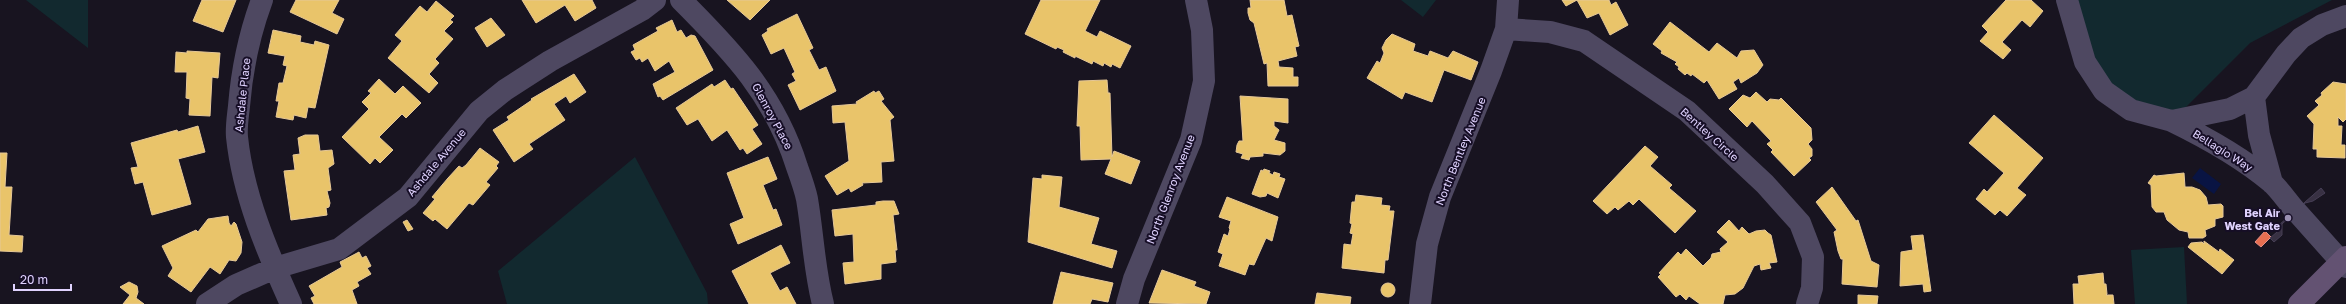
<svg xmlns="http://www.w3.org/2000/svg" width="2346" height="304" font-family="'Golos Text',sans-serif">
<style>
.green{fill:#12292f}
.water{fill:#091443}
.homes{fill:#e9c46a;stroke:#e6c897}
.shops{fill:#e76f51;stroke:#e58d85}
.building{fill:#383143;stroke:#463e55}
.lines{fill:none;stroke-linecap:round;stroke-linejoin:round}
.minor{stroke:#4e4861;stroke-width:22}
.major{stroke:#635272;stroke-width:22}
.poi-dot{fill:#9a90b1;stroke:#160e26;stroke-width:1.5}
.labels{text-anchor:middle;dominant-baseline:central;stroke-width:4;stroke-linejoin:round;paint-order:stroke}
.street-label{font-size:11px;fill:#e0d3ff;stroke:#160e26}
.poi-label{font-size:11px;font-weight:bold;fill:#e0d3ff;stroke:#160e26;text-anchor:end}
</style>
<rect width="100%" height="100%" fill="#181420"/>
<path class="green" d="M26,0h62v48z
M1401,0h35l-13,17z
M2067,0h265l-82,43 -78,78 -59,-22z
M635,157l72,136 1,11h-201l-9,-33z
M2184,247l3,57h-52l-4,-54z"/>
<path class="water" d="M2200,168l21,16 -7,10 -22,-16z"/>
<path class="homes" d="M202,0h34l-13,32 -30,-11z
M296,0h43l-7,13 12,6 -7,15 -47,-22z
M522,0h70l4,8 -21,13 -10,-16 -29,18z
M727,0h43l-20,20z
M1041,0h59l-15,31 12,6 3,-6 31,15 -11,22 -8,-4 -1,3 -7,-4 -1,3 -10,-5 -1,3 -17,-8v2l-12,-6 1,-2 -7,-3 -1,2 -31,-15z
M1250,0h34l3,16 5,-1 7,31 -4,1 2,9 -19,5 1,6 14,1v9h5v9h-30l-1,-23 -3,1 -10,-41 -4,-3 -2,-7v-5h3z
M1562,0h47l2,5 5,-3 12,23 -18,10 -11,-22 -12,5 -10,-18 -11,6z
M2006,0h25l12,11 -13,16 -8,-7 -20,22 9,8 -8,9 -23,-18 8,-9 -6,-6z
M436,1l18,15 -4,4 3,2 -9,9 9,8 -18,20 4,4 -10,11 9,9 -9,10 -41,-35 14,-17 -7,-6 25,-29 7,6z
M797,14l16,34 -4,2 10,20 7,-3 10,24 -36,19 -12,-25 8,-4 -4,-7 3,-2 -11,-24 -13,6 -9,-19 6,-4 -1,-2z
M491,18l14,17 -18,12 -12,-19z
M672,20l5,12 4,-2 5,8 5,-3 4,1 18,34 -50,30 -3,-4 -2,1 -5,-13 22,-12 -6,-11 -14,10 -7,-13 -6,4 -2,-4 -4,2 -5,-8 4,-2 -2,-5 25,-14 -2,-3z
M1670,22l39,30 8,-9 20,15 4,-7 13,-1 9,15 -6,8 -16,10 -2,-5 -6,4 4,7 -18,10 -12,-19 -3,3 -12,-9 -1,2 -4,-3 -2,2 -7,-6 1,-2 -4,-3 2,-2 -16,-9 1,-2 -9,-7z
M273,30l28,6 -1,6 14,3 1,-4 14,4 -14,63 -7,-1 -2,11 -12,-3 -1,5 -17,-3 3,-16h-3l3,-18h4l4,-17 -4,-1 2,-9 -17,-3z
M1392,34l23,10 -2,7 15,5 2,-5 18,7 5,-7 25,11 -7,18 -27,-10 -12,32 -27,-10 -3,7 -35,-21 10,-17 3,2 4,-10 -2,-5 4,-8z
M187,51l33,2 -2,25 -6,-1 -2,39 -21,-1 1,-16 -4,-1 1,-26h-12l1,-20 11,1z
M574,74l12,18 -16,11 -4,-7 -12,8 11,16 -36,24 4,5 -19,13 -21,-32 16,-10 -2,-3 25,-17 -1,-1z
M379,79l16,15 8,-8 18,17 -15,15 -4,-4 -23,23 14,13 -13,13 -5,-5 -5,6 -28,-27 27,-28 -7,-7 9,-9 -3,-2z
M725,80l6,9 2,-1 25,37 -6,4 10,15 -15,10 -4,-6 -3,2 -13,-20 -15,11 -14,-22 -11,6 -11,-17 36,-24 2,3z
M1107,80l1,13h2l2,64 2,-6 26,10 -9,23 -26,-10 6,-15 -30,1 -1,-34h-3l2,-45z
M2333,82l13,2v35l-3,3 -5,-5v9h4l-1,19h4v13l-28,-1v-8h-4l1,-25 -7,-8 12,-11 -4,-4 7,-6 -1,-2z
M874,91l1,2 4,-2 5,8 -3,2 13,16 -4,3 4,41 -13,1 1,20 -20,1 1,2 -12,7 -2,-4 -12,7 -12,-19 24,-15 -4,-39 -12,1 -1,-17 25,-2 -1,-2z
M1756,92l11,10 3,-3 9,1 2,-2 30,30 1,12 -4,4 4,5v7l-3,2 2,2 -17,16 -23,-24 2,-2 -6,-6 4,-3 -19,-20 -5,6 -18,-18 14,-14 7,3z
M1240,96l48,3v24l-14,-2v5l5,4 -5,10 11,3v8l-5,4 -17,-2v3l-13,1 -1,3 -8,-2 2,-4 -7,-2 1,-7 2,-4h4z
M1994,115l49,43 -26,30 9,7 -19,21 -7,-6 -5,5 -19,-16 8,-10 3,3 17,-19 -35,-30z
M198,126l7,26 -27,7 13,45 -39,11 -9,-33 -8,2 -4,-16 7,-1 -7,-24 46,-13 1,2z
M305,135h13l2,16 12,-1 2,14 -6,4 3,22 -4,1 3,12 -1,4 -3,1 1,7 -36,5 -7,-49 11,-1 -2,-15 7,-1 -2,-16z
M1645,146l13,11 -8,9 22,19 -3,3 27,23 -21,22 -36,-34 -6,6 -4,-4 -11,9 -3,-3 -8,7 -14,-13z
M480,148l19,14 -3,4 2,2 -12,14 4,3 -17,20 -4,-2 -22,26 -12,-10 -2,2 -10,-8 12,-14 -3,-2 16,-19 11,-12 3,2 4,-3z
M0,153h7l-2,34h7l-3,48 14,1 -1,16 -22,-1z
M768,157l9,22 -14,6 10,25 3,-1 6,16 -44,19 -8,-20 14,-6 -17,-45z
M1264,169l6,2 -1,2 4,2 1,-3 6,2 -1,3 6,2 -7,19 -11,-5 -1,3 -6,1 -8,-3 9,-24 2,1z
M2184,173l1,14h7l8,3 6,7 2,8 13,-1 2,2v11l-8,2v7l-10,4 1,6 -3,2h-14l-1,-6 -9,-2 -12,-10 -3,-8h-8l-4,-5 -1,-22 -3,-2 6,-8 2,1z
M1042,175l20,2 -3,30 40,11 -8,26 26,7 -5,17 -84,-26 5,-64 9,1z
M1832,187l24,34 2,-1 13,41 8,4 -2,22 -35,-3 1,-25h-2l-3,-8 -4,-19 3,-2 -21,-28z
M1356,195l26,3 -1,7 9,1 -1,5h5l-6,49h-3l-1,13 -42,-5 2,-24 7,1 2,-11 -3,-1 2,-9 -2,-1 2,-21h3z
M1227,197l51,20 -6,24 -6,-3 -12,27 -5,-1 -4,11 -26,-9 4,-12 -5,-2 6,-18 4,2 2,-7 -1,-1 2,-7 -12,-4z
M883,201h11l5,13 -6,1 4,35h-2l1,12 -15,2v15l-36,5 -2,-21 11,-1 -1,-28 -18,2 -3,-26 44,-5v-3z
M228,216l1,7 2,3 3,-4 2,2 6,18 -1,11 -5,8 -7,-1 -9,14 -10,-7 -19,25 -23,-16 5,-8 -11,-22 34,-16 2,2 10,-13z
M407,220l6,9 -5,2 -5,-9z
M1729,220l10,11 3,-4 7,7 7,-3 9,-1 3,3 3,2 6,27 -8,1 2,5 -10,2 -1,-6 -6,2 -11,22 -8,6 -10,1 -2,9h-23l-11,-8 -3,4 -6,-6 -4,3 -18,-20 3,-3 -2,-1 19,-21 3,3 5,-6 17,17 8,-8 1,-4 9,-2 -1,-3 8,-7 -11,-10z
M1923,235l8,56 -7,1 -1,-8 -23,2 1,-34 12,-2 -2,-14z
M2204,241l15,11 1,-3 14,11 -12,14 -34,-27 3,-4 11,-1 2,2z
M781,245l9,18 -20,10 10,18 7,-4 9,17h-47l-17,-33z
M359,252l3,6 4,-2 5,10 -4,2 4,6 -14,8 2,4 -7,4 5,14h-43l-3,-6 4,-2 -6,-10 33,-19 -2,-5z
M1162,270l34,12 -2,4 16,6 -4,12 -57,-1z
M1061,272l52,11 -5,19 -16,-3 -2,5h-37z
M2103,273l1,11h2l1,10 -1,1h7l1,9h-40l-1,-20h6l-1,-8z
M129,282l8,4 1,6 -2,6 8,6h-21l7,-9 -10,-8z
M1381 290a7 7 0 1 1 14 0a7 7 0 1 1-14 0Z
M1317,293l34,4 -1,7h-35z
M1858,295l20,1 -1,8h-19z"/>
<path class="shops" d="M2265,231l6,6 -10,10 -6,-5z"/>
<path class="building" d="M2321,188l4,5 -12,8 -8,2 -23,21v11l-8,7 -4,-4 7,-6 2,-7z"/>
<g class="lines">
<path class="minor" d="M262,0c-13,35 -20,69 -23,106 -1,10 -3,21 -2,31 6,58 30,114 54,167
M681,0c52,52 94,96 116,167 4,11 8,22 10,32 6,35 7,70 16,105
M2067,0l18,62 19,29 27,19 41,11 58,-12 24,-12 32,-43 15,-16 21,-13 24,-9
M1506,29l44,3 34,9 103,70 78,73 35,39 13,34 -1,31 -5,16
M2254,97l5,38 13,48
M2172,121c35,17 69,36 99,61 9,8 16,19 24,28
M2296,211l50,56
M207,304l29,-19 39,-17 64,-19 69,-52 71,-86 26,-21 45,-29 92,-51 13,-10
M1127,304l7,-25 57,-139 13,-59 -2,-51 -6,-30
M1420,304l7,-60 13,-47 51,-126 15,-42 2,-29"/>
<path class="major" d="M2299,304l47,-47"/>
</g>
<circle class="poi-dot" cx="2288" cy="218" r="4"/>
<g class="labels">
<g class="street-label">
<text transform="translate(242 95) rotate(-84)">Ashdale Place</text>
<text transform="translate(773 116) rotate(62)">Glenroy Place</text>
<text transform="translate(1710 134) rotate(42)">Bentley Circle</text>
<text transform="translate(2223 150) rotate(32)">Bellagio Way</text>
<text transform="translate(1460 151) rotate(-68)">North Bentley Avenue</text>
<text transform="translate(436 162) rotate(-50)">Ashdale Avenue</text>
<text transform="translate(1170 189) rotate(-69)">North Glenroy Avenue</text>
</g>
<g class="poi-label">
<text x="2280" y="212">Bel Air<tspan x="2280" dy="13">West Gate</tspan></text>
</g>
</g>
<path d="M14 284v6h57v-6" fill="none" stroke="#e0d3ff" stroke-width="2"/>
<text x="20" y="284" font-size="12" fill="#e0d3ff" stroke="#160e26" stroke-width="3" paint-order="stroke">20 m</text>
</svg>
